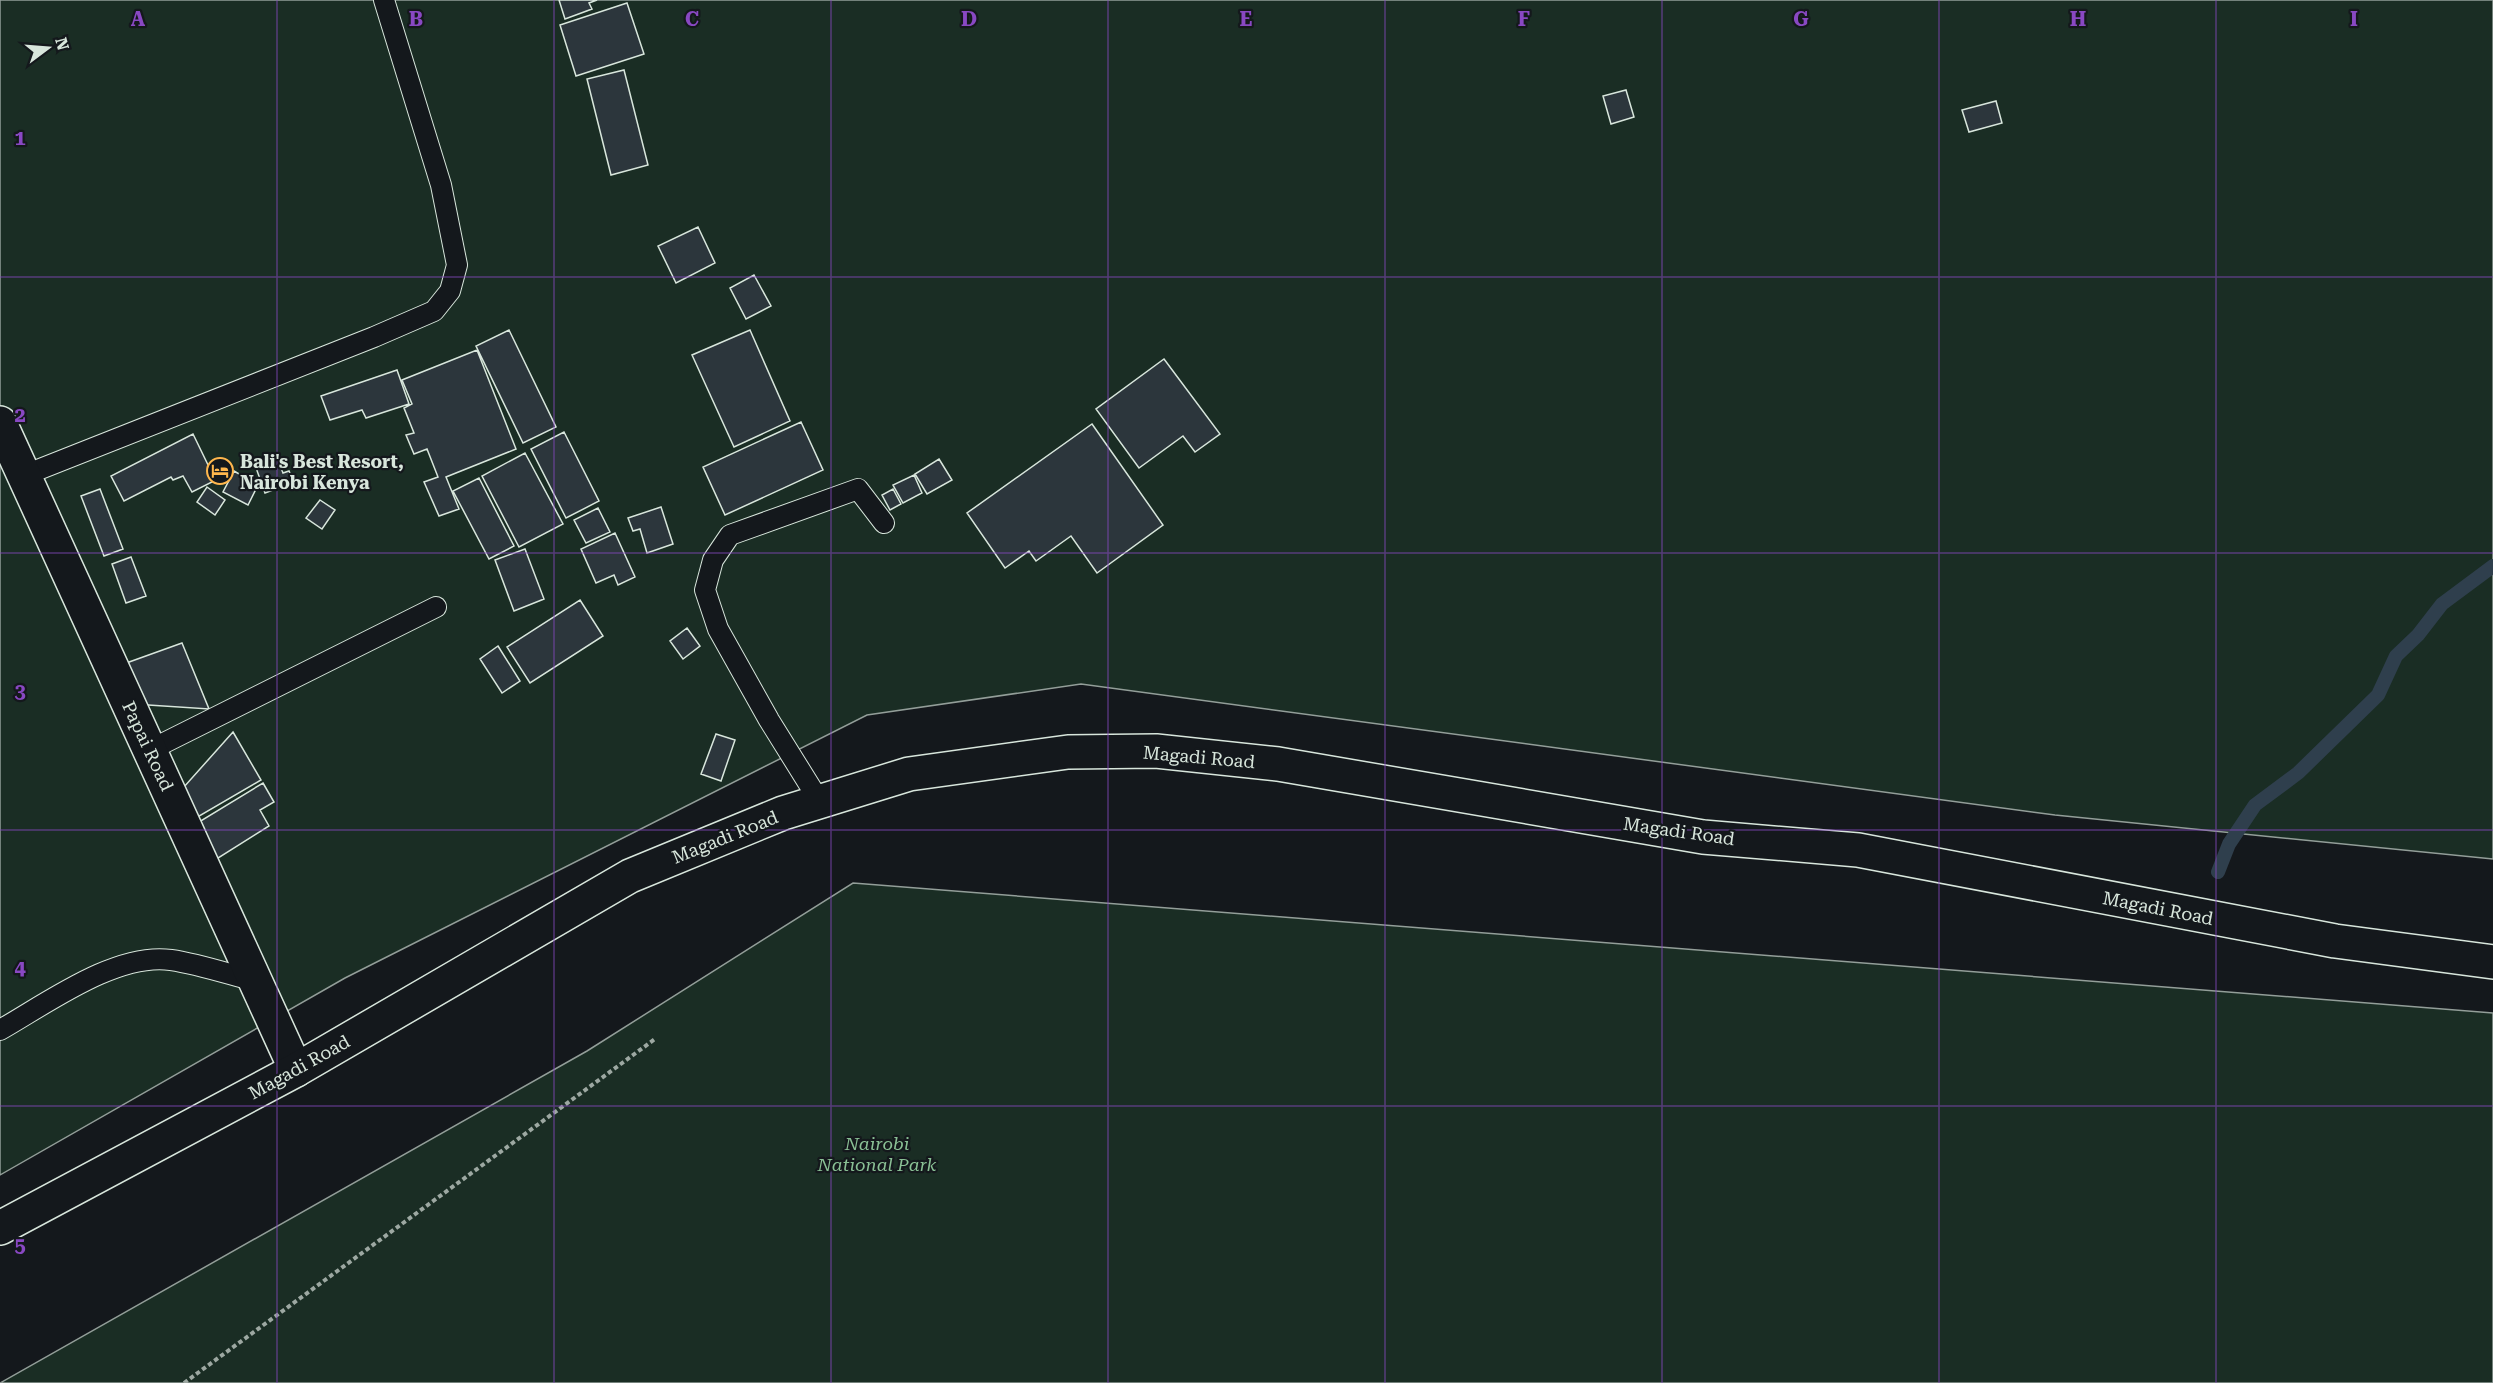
<svg xmlns="http://www.w3.org/2000/svg" width="2493" height="1383" font-family="'Roboto Serif',serif">
<style>
.green{fill:#1a2d24;stroke:#939e99;stroke-width:1.5}
.lines{fill:none;stroke-linecap:round;stroke-linejoin:round}
.stream{stroke:#2f3f4d;stroke-width:14}
.building{fill:#2c363c;stroke:#d8e6dc;stroke-width:1.5}
.service-casing{stroke:#d8e6dc;stroke-width:22}
.minor-casing{stroke:#d8e6dc;stroke-width:36}
.trunk-casing{stroke:#d8e6dc;stroke-width:36}
.path{stroke:#9da8a2;stroke-width:4;stroke-dasharray:4.5 3;stroke-linecap:butt}
.service{stroke:#14181c;stroke-width:20}
.minor{stroke:#14181c;stroke-width:33}
.trunk{stroke:#14181c;stroke-width:33}
.grid{fill:none;stroke:#8948c3;stroke-width:1.5;stroke-opacity:0.55}
.labels{text-anchor:middle;dominant-baseline:central;stroke-width:4.5;stroke-linejoin:round;paint-order:stroke}
.poi-label{font-size:18px;font-weight:bold;fill:#d8e6dc;stroke:#14181c;text-anchor:start}
.street-label{font-size:18px;fill:#d8e6dc;stroke:#14181c}
.park-label{font-size:18px;font-style:italic;fill:#8ac095;stroke:#14181c}
.grid-label{font-size:20px;text-anchor:middle;font-weight:bold;fill:#8948c3;stroke:#14181c;stroke-width:4.5;stroke-linejoin:round;paint-order:stroke}
</style>
<rect width="100%" height="100%" fill="#14181c"/>
<path class="green" d="M0,0h2493v859l-438,-44 -974,-131 -214,31 -522,263 -345,197z
M853,883l1640,130v370h-2493l587,-332z"/>
<g class="lines">
<path class="stream" d="M2218,872l11,-28 26,-39 43,-32 80,-78 18,-39 22,-21 24,-31 51,-38"/>
</g>
<path class="building" d="M559,0h38l-8,3 3,6 -27,10z
M627,3l17,51 -68,22 -16,-51z
M624,70l24,95 -37,10 -24,-96z
M1626,90l8,27 -23,7 -8,-28z
M1996,101l6,22 -33,9 -7,-22z
M698,227l17,36 -39,20 -18,-37z
M754,275l17,31 -25,13 -16,-31z
M509,330l47,97 -33,16 -47,-97z
M750,330l40,91 -56,26 -42,-92z
M477,350l39,99 -70,28 13,32 -20,7 -15,-34 14,-5 -11,-28 -13,5 -8,-19 8,-2 -10,-25 8,-4 -10,-24z
M1164,359l56,75 -25,18 -12,-16 -44,32 -43,-59z
M397,370l12,34 -43,14 -4,-8 -32,10 -9,-24z
M801,422l22,48 -98,45 -22,-48z
M1092,424l71,101 -66,48 -26,-37 -35,25 -7,-10 -24,17 -38,-55z
M564,432l35,69 -33,17 -35,-69z
M193,434l18,37 2,-1 5,9 -26,13 -9,-16 -10,4 -2,-3 -47,24 -13,-25z
M525,453l38,71 -44,23 -37,-71z
M277,457l6,16 6,-2 5,11 -29,11 -10,-28z
M939,459l13,21 -25,14 -12,-20z
M234,471l24,14 -10,20 -25,-13z
M914,475l8,18 -19,10 -10,-18z
M479,478l35,68 -25,13 -36,-68z
M207,487l18,13 -10,15 -18,-13z
M100,489l23,60 -19,7 -23,-60z
M893,489l8,15 -11,6 -8,-15z
M320,500l15,10 -13,19 -16,-11z
M661,507l12,37 -26,9 -7,-24 -7,2 -5,-13z
M598,508l12,24 -24,11 -12,-23z
M615,533l20,44 -17,8 -4,-10 -18,8 -15,-34z
M525,549l19,50 -30,12 -19,-51z
M131,557l15,39 -20,7 -14,-39z
M580,600l23,36 -73,47 -23,-36z
M687,628l13,18 -17,13 -13,-18z
M182,643l27,66 -76,-5 -15,-38z
M498,646l22,35 -18,12 -22,-34z
M233,732l28,48 -72,42 -14,-25z
M716,734l19,6 -14,41 -20,-7z
M263,783l11,19 -14,8 9,16 -54,34 -21,-35z"/>
<g class="lines">
<defs>
<path id="service" d="M25,475l349,-138 60,-26 16,-20 7,-26 -16,-80 -57,-185
M150,750l286,-143
M820,802l-51,-82 -51,-91 -13,-39 8,-30 17,-25 128,-46 26,34
M0,1030c46,-26 116,-78 171,-70 28,4 57,14 84,21"/>
<path id="minor" d="M0,423l296,647"/>
<path id="trunk" d="M0,1228l296,-158 334,-194 153,-63 126,-39 159,-22 88,-1 122,13 425,73 155,13 477,91 158,21"/>
</defs>
<use href="#service" class="service-casing"/>
<use href="#minor" class="minor-casing"/>
<use href="#trunk" class="trunk-casing"/>
<path class="path" d="M184,1383l471,-344"/>
<use href="#service" class="service"/>
<use href="#minor" class="minor"/>
<use href="#trunk" class="trunk"/>
</g>
<path class="grid" d="M277,0v1383M554,0v1383M831,0v1383M1108,0v1383M1385,0v1383M1662,0v1383M1939,0v1383M2216,0v1383M0,277h2493M0,553h2493M0,830h2493M0,1106h2493"/>
<defs>
<symbol id="hotel-ring" viewBox="-11 -11 22 22"><circle r="9.5" fill="#14181c" stroke="#ffb74d" stroke-width="1.5"/><path d="M-6-4.5h1.5V1H6V5H4.5V3h-9V5H-6ZM-4 0a1.8 1.8 0 1 1 3.6 0ZM.5 0V-2.5h3Q6-2.5 6 0Z" fill="#ffb74d"/></symbol>
</defs>
<g fill-rule="evenodd">
<use href="#hotel-ring" x="205" y="456" width="30" height="30"/>
</g>
<g class="labels">
<g class="poi-label">
<text x="240" y="461">Bali's Best Resort,<tspan x="240" dy="21">Nairobi Kenya</tspan></text>
</g>
<g class="street-label">
<text transform="translate(148 746) rotate(65)">Papai Road</text>
<text transform="translate(1199 757) rotate(5)">Magadi Road</text>
<text transform="translate(1679 831) rotate(8)">Magadi Road</text>
<text transform="translate(725 837) rotate(-22)">Magadi Road</text>
<text transform="translate(2158 908) rotate(11)">Magadi Road</text>
<text transform="translate(299 1067) rotate(-29)">Magadi Road</text>
</g>
<g class="park-label">
<text x="877" y="1143">Nairobi<tspan x="877" dy="21">National Park</tspan></text>
</g>
</g>
<g class="grid-label">
<text x="138" y="26">A</text>
<text x="416" y="26">B</text>
<text x="692" y="26">C</text>
<text x="969" y="26">D</text>
<text x="1246" y="26">E</text>
<text x="1524" y="26">F</text>
<text x="1801" y="26">G</text>
<text x="2078" y="26">H</text>
<text x="2354" y="26">I</text>
<text x="20" y="145">1</text>
<text x="20" y="422">2</text>
<text x="20" y="698">3</text>
<text x="20" y="975">4</text>
<text x="20" y="1252">5</text>
</g>
<g transform="translate(48 48) rotate(74)" stroke="#14181c" stroke-width="4.5" paint-order="stroke">
<path d="M0-4.5L10 22L0 15L-10 22Z" fill="#d8e6dc"/>
<text y="-9" font-size="16" font-weight="bold" text-anchor="middle" fill="#d8e6dc">N</text>
</g>
</svg>
